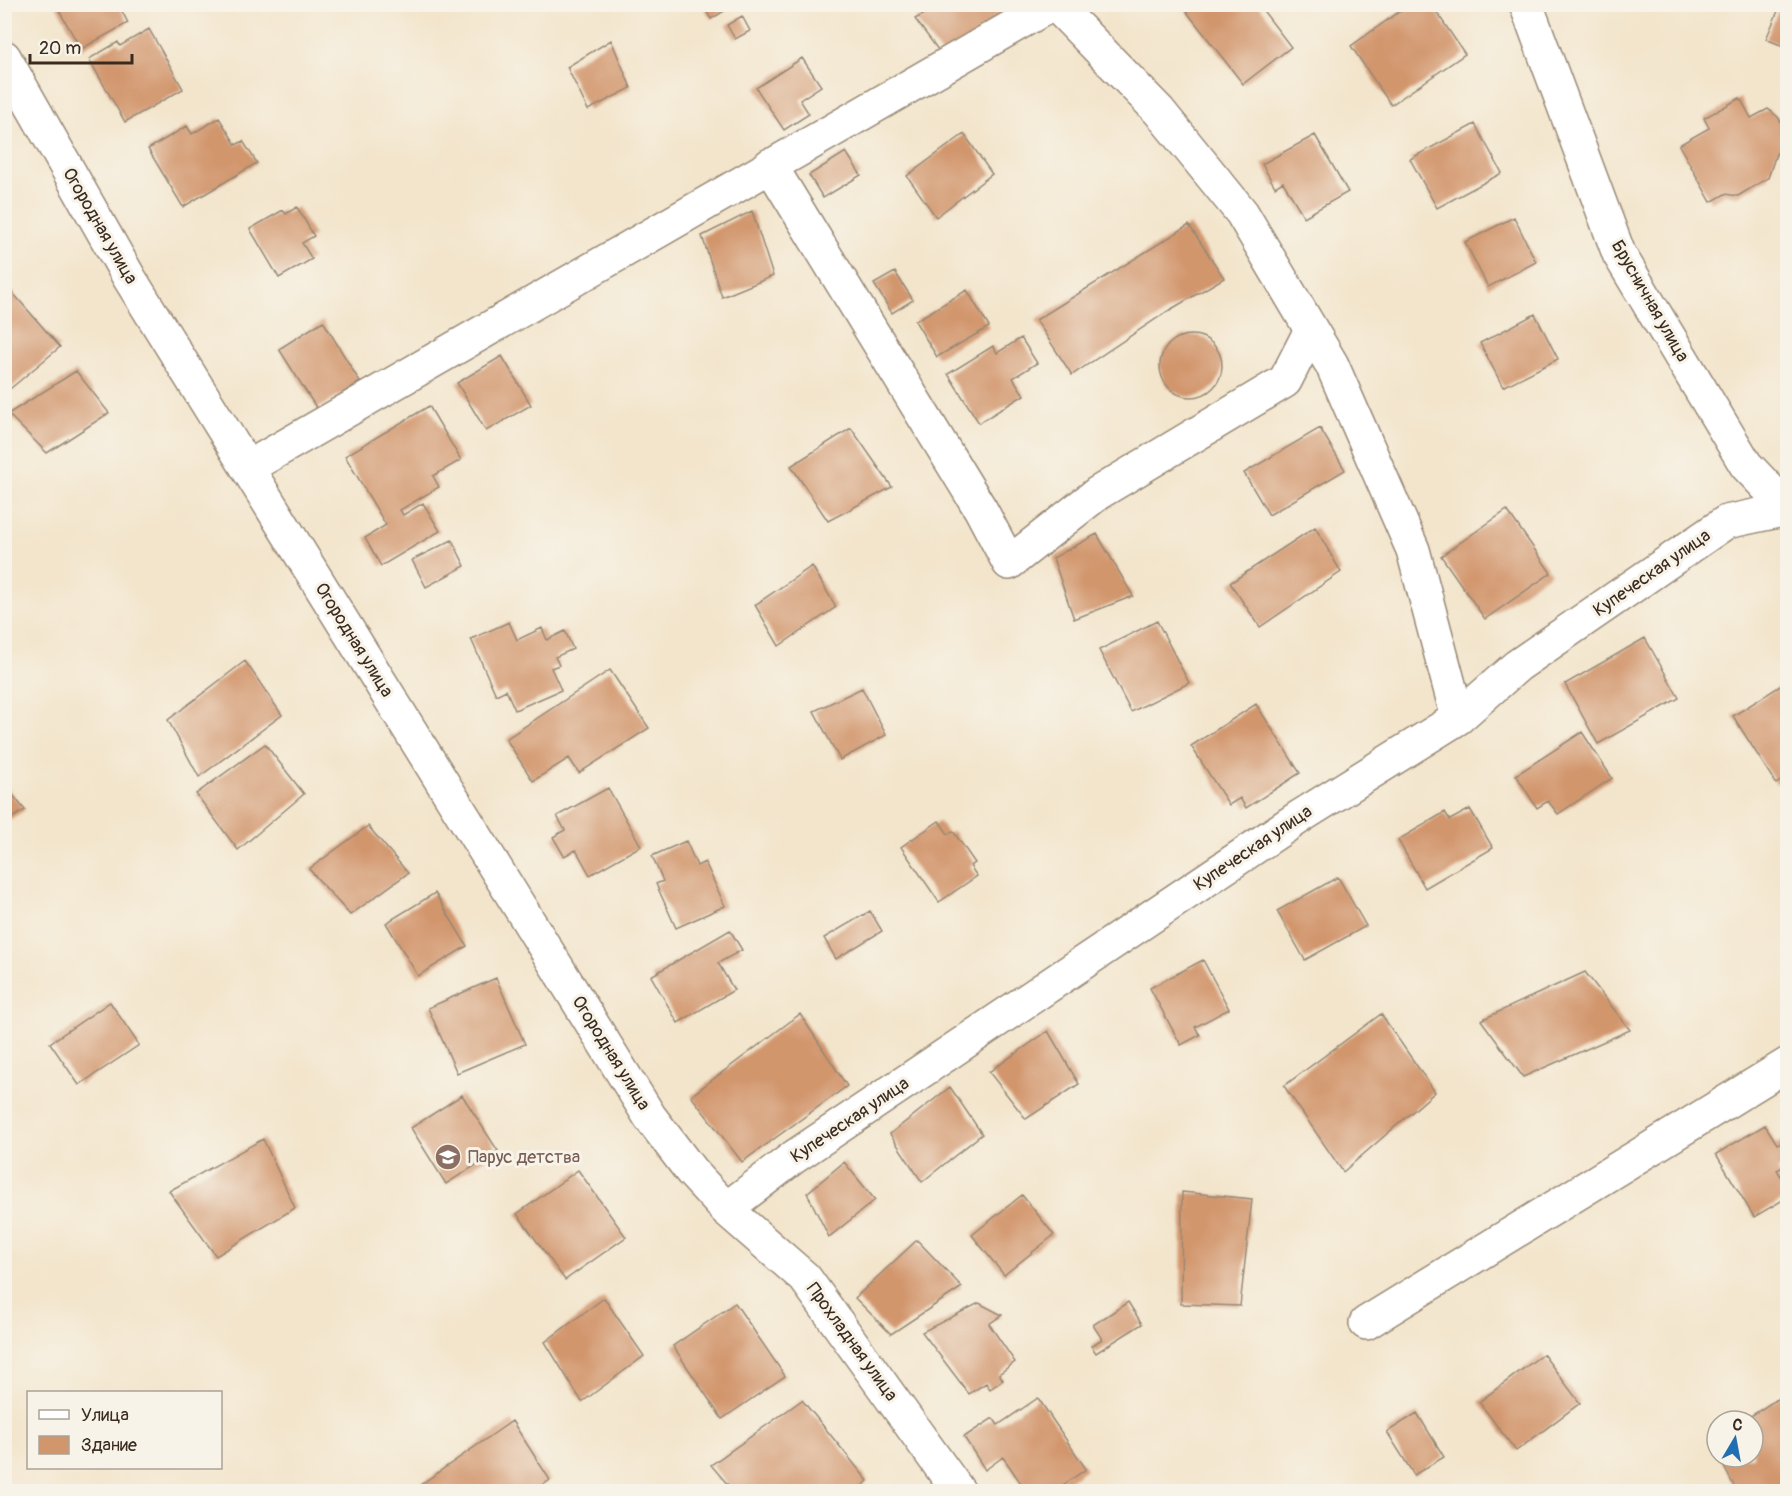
<svg xmlns="http://www.w3.org/2000/svg" width="1792" height="1496" font-family="Pangolin,sans-serif">
<style>
.building{fill:#d2966d}
.lines{fill:none;stroke-linecap:round;stroke-linejoin:round}
.minor-casing{stroke:#978875;stroke-width:36}
.minor{stroke:#fff;stroke-width:33}
.labels{text-anchor:middle;dominant-baseline:central;stroke-width:6;stroke-linejoin:round;paint-order:stroke}
.street-label{font-size:18px;fill:#3b2a1e;stroke:#f7f3e8}
.education-label{font-size:18px;fill:#785e54;stroke:#f7f3e8;text-anchor:start}
</style>
<rect width="100%" height="100%" fill="#f7f3e8"/>
<filter id="ink" filterUnits="userSpaceOnUse"><feTurbulence type="fractalNoise" baseFrequency=".0167" numOctaves="2"/><feDisplacementMap in="SourceGraphic" scale="12" xChannelSelector="R" yChannelSelector="G"/><feConvolveMatrix kernelMatrix="1 2 1 2 8 2 1 2 1" color-interpolation-filters="sRGB"/></filter>
<filter id="wash" filterUnits="userSpaceOnUse"><feTurbulence type="fractalNoise" baseFrequency=".008" numOctaves="4" result="noise"/><feDisplacementMap in="SourceGraphic" scale="24" xChannelSelector="R" yChannelSelector="G"/><feGaussianBlur stdDeviation="1.35" result="paint"/><feColorMatrix in="noise" values="0 0 0 0 0 0 0 0 0 0 0 0 0 0 0 0 0 1.4 0 .05"/><feComposite in="paint" operator="in"/></filter>
<g filter="url(#wash)">
<rect width="100%" height="100%" fill="#f3e5cc"/>
<g id="blocks">
<path class="building" d="M129,4l-8,5 7,14 -47,26 -25,-44z
M702,4h34l-25,15z
M943,4h60l9,10 -70,41 -27,-36z
M1186,4h72l33,43 -48,37 -60,-77z
M1410,4h21l34,50 -74,51 -40,-59z
M1781,4h7v44l-22,-9z
M742,16l8,15 -15,8 -8,-14z
M149,29l34,60 -58,33 -36,-63 29,-17 2,4z
M611,40l20,48 -43,22 -21,-43z
M802,58l19,28 -21,14 9,14 -25,16 -28,-42z
M1740,98l11,20 17,-9 10,8 7,12 3,12 -12,13 -8,24 -30,18 -13,-2 -14,8 -32,-57 30,-17 -5,-10z
M219,118l17,27 7,-4 14,22 -74,44 -35,-58 39,-23 5,8z
M1475,124l27,49 -65,35 -27,-49z
M964,134l28,40 -56,43 -29,-41z
M1315,135l33,57 -44,25 -21,-35 -8,5 -13,-23z
M846,152l15,23 -38,23 -14,-23z
M297,207l17,29 -12,7 10,16 -33,19 -29,-49 33,-19 3,4z
M752,211l21,65 -51,21 -20,-61z
M1514,217l22,45 -48,25 -23,-45z
M1189,225l35,53 -56,33 -96,64 -36,-55z
M895,272l18,28 -21,13 -18,-29z
M967,290l22,37 -52,30 -22,-36z
M12,292l48,55 -56,47v-95z
M1535,314l23,45 -55,28 -23,-44z
M323,321l37,61 -43,27 -38,-60z
M1160 366a31 31 0 1 1 62 0a31 31 0 1 1-62 0Z
M1021,338l16,25 -24,15 11,17 -45,28 -31,-49 45,-28 4,7z
M502,356l29,49 -45,26 -29,-48z
M76,371l33,42 -62,40 -39,-39z
M429,406l32,54 -28,16 6,11 -39,23 3,5 20,-12 17,28 -59,35 -16,-28 21,-13 -41,-69z
M851,428l41,59 -64,34 -37,-55z
M1320,428l25,42 -76,45 -25,-42z
M1507,510l44,63 -66,46 -44,-63z
M1315,527l26,45 -81,55 -30,-44z
M1097,534l36,62 -59,23 -21,-61z
M452,540l13,26 -39,21 -14,-27z
M812,566l24,41 -57,39 -24,-41z
M1157,621l32,62 -58,29 -32,-62z
M509,622l8,18 25,-12 5,12 18,-9 8,18 -18,8 4,8 -8,3 10,22 -46,20 -9,-20 -10,5 -25,-56z
M1645,638l34,60 -81,46 -33,-60z
M245,661l37,54 -83,62 -31,-57z
M610,670l39,58 -70,45 -10,-15 -36,23 -27,-42z
M1788,681v95l-12,8 -43,-68z
M862,688l24,47 -46,25 -26,-49z
M1256,704l44,69 -54,35 -6,-10 -11,7 -38,-59z
M1582,732l30,46 -54,36 -10,-13 -11,7 -21,-33z
M265,744l39,50 -66,56 -42,-56z
M4,784l21,26 -21,13z
M608,788l33,58 -51,29 -14,-25 -12,6 -11,-19 12,-7 -8,-14z
M1470,809l23,39 -68,40 -27,-48 47,-28 5,8z
M939,821l9,13 5,-3 22,32 -5,3 7,10 -38,26 -38,-55z
M368,826l40,47 -58,42 -41,-46z
M686,841l11,25 8,-4 20,44 -49,22 -20,-44 7,-3 -11,-25z
M1338,877l28,49 -61,34 -28,-49z
M435,893l32,53 -49,30 -32,-53z
M870,911l12,20 -46,28 -12,-21z
M730,930l12,20 -24,13 16,27 -56,33 -27,-47z
M1203,960l26,49 -34,18 5,8 -19,10 -31,-57z
M1585,972l45,58 -107,47 -42,-57z
M496,978l29,66 -68,29 -29,-65z
M110,1002l29,43 -60,40 -29,-42z
M800,1014l47,72 -105,76 -51,-66z
M1381,1014l54,78 -92,80 -59,-86z
M1048,1031l31,53 -53,35 -37,-47z
M950,1087l32,47 -60,48 -32,-48z
M462,1095l36,56 -52,33 -35,-56z
M1765,1125l12,19 6,-3 5,8v15l-11,6 11,17v10l-34,20 -38,-63z
M263,1139l32,69 -79,48 -47,-65z
M844,1162l31,38 -46,37 -22,-44z
M578,1170l48,67 -61,43 -48,-66z
M1182,1192l70,7 -12,107 -59,-2z
M1022,1195l32,40 -50,40 -32,-40z
M917,1240l45,47 -71,47 -36,-36z
M604,1298l40,58 -62,46 -37,-60z
M1128,1302l14,22 -46,29 -5,-7 11,-7 -9,-14z
M735,1303l50,73 -63,43 -49,-73z
M979,1303l23,12 -13,9 26,38 -16,12 4,6 -13,9 -4,-6 -17,11 -47,-62z
M1543,1354l37,49 -64,48 -37,-49z
M1788,1392v100h-51l-18,-35h34v-36h-10z
M1038,1398l48,71 -33,23h-26l-24,-35 -18,13 -21,-33 29,-19 5,7z
M802,1400l66,81 -12,11h-122l-23,-27z
M1417,1413l27,44 -30,18 -27,-43z
M512,1421l38,59 -18,12h-122z
M1717,1438v15l-6,-11z"/>
</g>
</g>
<g filter="url(#ink)">
<use href="#blocks" fill-opacity="0" stroke="#978875" stroke-width="1.5"/>
<g class="lines">
<defs>
<path id="minor" d="M1055,4l104,107 83,102 90,152 81,185 45,168
M1526,4l93,250 127,211 42,44
M4,57l126,222 520,838 41,54 35,38 79,69 154,214
M770,165l211,345 28,53 89,-70 187,-112 26,-51
M247,468l805,-464
M726,1209l68,-52 507,-341 157,-98 59,-52 209,-144 62,-13
M1366,1323l422,-259"/>
</defs>
<use href="#minor" class="minor-casing"/>
<use href="#minor" class="minor"/>
</g>
</g>
<defs>
<symbol id="school-disc" viewBox="-11 -11 22 22"><circle r="9.5" fill="#8d6e63" stroke="#f7f3e8"/><path d="M0-5L7-2L0 1L-7-2ZM-4 1L0 2.5L4 1V4Q0 6-4 4Z" fill="#fff"/></symbol>
</defs>
<g fill-rule="evenodd">
<use href="#school-disc" x="433" y="1142" width="30" height="30"/>
</g>
<g class="labels">
<g class="street-label">
<text transform="translate(100 226) rotate(60)">Огородная улица</text>
<text transform="translate(1650 301) rotate(60)">Брусничная улица</text>
<text transform="translate(1652 573) rotate(-35)">Купеческая улица</text>
<text transform="translate(354 640) rotate(58)">Огородная улица</text>
<text transform="translate(1253 848) rotate(-34)">Купеческая улица</text>
<text transform="translate(611 1053) rotate(58)">Огородная улица</text>
<text transform="translate(850 1120) rotate(-34)">Купеческая улица</text>
<text transform="translate(852 1342) rotate(54)">Прохладная улица</text>
</g>
<g class="education-label">
<text x="468" y="1157">Парус детства</text>
</g>
</g>
<rect width="1792" height="1496" fill="none" stroke="#f7f3e8" stroke-width="24"/>
<rect x="27" y="1391" width="195" height="78" fill="#f7f3e8" stroke="#aca397" stroke-width="1.5"/>
<rect x="39" y="1410" width="30" height="9" fill="#ffffff" stroke="#aca397" stroke-width="1.5"/>
<text x="81" y="1421" font-size="18" fill="#3b2a1e">Улица</text>
<rect x="39" y="1436" width="30" height="18" fill="#d2966d" stroke="#aca397" stroke-width="1.5"/>
<text x="81" y="1451" font-size="18" fill="#3b2a1e">Здание</text>
<g transform="translate(1735 1439) rotate(10)"><circle r="28" fill="#f7f3e8" stroke="#aca397" stroke-width="1.5"/>
<path d="M0-4.5L10 22L0 15L-10 22Z" fill="#1f6fb2"/>
<text y="-9" font-size="16" font-weight="bold" text-anchor="middle" fill="#3b2a1e">С</text>
</g>
<path d="M30 54v9h102v-9" fill="none" stroke="#3b2a1e" stroke-width="3"/>
<text x="39" y="54" font-size="18" fill="#3b2a1e" stroke="#f7f3e8" stroke-width="4.5" paint-order="stroke">20 m</text>
</svg>
